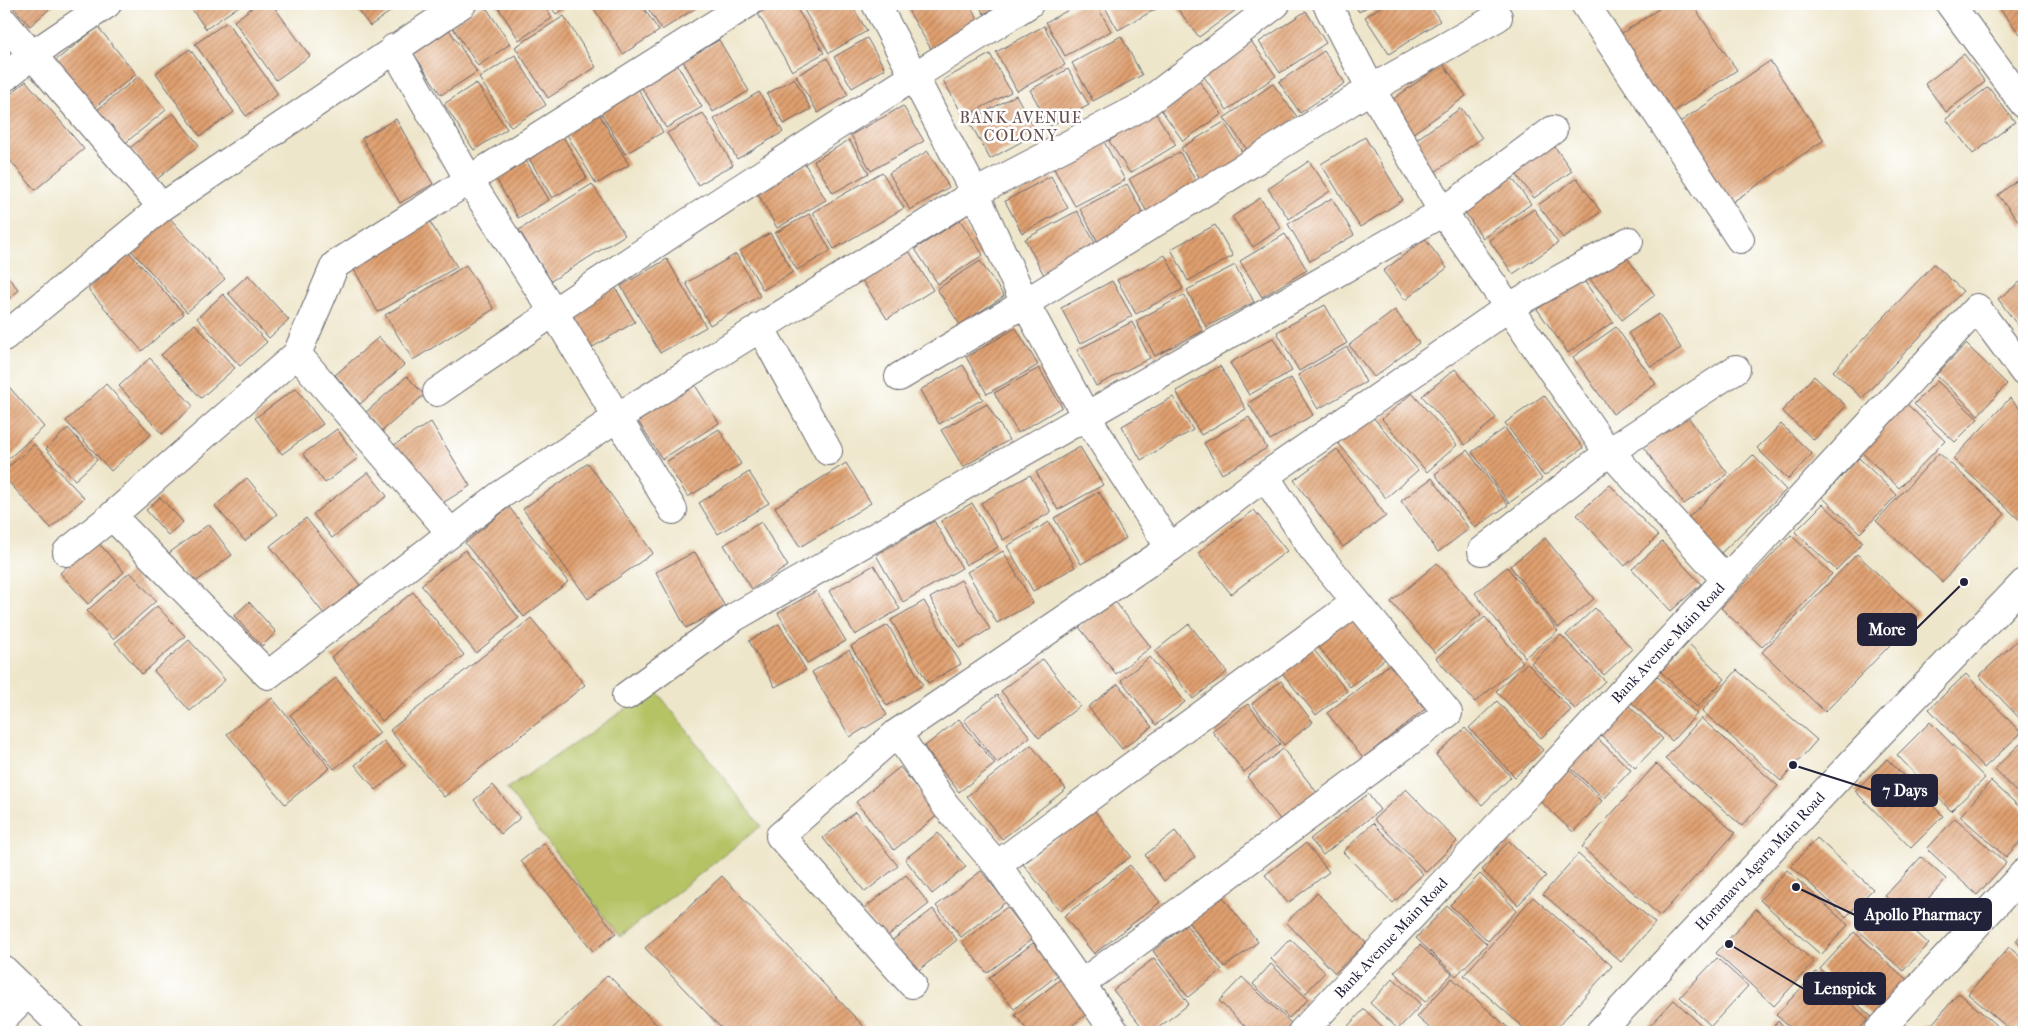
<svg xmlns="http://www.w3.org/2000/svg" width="2028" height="1036" font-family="'IM FELL French Canon',serif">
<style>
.pitch{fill:#b5c365;stroke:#6c7250}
.building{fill:url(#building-hatch)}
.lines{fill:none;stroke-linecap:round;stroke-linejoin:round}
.minor-casing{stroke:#69676d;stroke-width:30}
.minor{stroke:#fff;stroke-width:28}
.labels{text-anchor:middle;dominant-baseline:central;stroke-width:5;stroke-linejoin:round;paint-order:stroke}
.street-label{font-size:15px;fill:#22223b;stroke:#fff}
.neighbourhood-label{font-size:16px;letter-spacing:1px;fill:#644e4e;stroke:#fff}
.leader{fill:none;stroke:#22223b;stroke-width:2}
.callout-dot{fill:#22223b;stroke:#fff;stroke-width:2}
.callout{fill:#22223b;stroke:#22223b;stroke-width:2}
.callout-label{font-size:16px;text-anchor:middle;font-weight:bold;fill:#fff}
</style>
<defs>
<pattern id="building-hatch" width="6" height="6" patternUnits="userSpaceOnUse" patternTransform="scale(1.25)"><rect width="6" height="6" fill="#e0a070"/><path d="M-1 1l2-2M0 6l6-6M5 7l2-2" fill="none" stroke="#b5825d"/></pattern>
</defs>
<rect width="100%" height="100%" fill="#fff"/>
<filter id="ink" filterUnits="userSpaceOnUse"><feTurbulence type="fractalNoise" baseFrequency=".02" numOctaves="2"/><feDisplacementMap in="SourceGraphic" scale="10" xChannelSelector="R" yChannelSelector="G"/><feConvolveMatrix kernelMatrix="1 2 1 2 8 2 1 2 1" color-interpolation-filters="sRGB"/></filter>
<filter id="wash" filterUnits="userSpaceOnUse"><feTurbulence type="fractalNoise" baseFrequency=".0096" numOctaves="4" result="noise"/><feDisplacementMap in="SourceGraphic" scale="20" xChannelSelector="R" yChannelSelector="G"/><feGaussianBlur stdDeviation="1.12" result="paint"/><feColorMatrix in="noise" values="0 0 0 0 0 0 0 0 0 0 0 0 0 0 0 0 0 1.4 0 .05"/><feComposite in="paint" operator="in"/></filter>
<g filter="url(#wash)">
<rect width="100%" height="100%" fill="#eee6ca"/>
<path class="pitch" d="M655,689l106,137 -141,111 -113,-148z"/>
<g id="blocks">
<path class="building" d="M10,4h45l-25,22z
M188,4h49l2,2 -33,23z
M257,4h15l38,52 -34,24 -42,-59z
M353,4h48l-31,22z
M484,4l26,40 -32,22 -27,-41z
M496,4h46l10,14 -33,22z
M549,4h23l-16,10z
M591,4h50l18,27 -36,23z
M645,4h52l2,2 -37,24z
M775,4h19l30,49 -32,18 -34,-57z
M814,4h37l16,27 -38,22 -25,-43z
M908,4h61l10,17 -48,28 -26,-44z
M978,4h23l-17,10z
M1080,4h16l15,27 -46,25 -19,-34z
M1103,4h62l-47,26z
M1174,4h70l-45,33z
M1354,4h18l-13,8z
M1385,4h44l11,17 -51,33 -24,-37z
M1666,4h26l45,66 -71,47 -53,-78z
M1996,4h28v26l-4,4z
M1306,11l20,32 -46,30 -21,-31z
M564,16l32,51 -48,31 -33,-51z
M227,22l51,72 -32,22 -51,-72z
M446,25l31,47 -36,23 -31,-47z
M1044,26l21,39 -48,26 -21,-39z
M98,27l38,47 -47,38 -38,-48z
M1121,36l21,39 -49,26 -21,-38z
M867,38l18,31 -33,19 -18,-31z
M719,40l30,51 -36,21 -30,-51z
M1251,41l25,35 -49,34 -25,-36z
M190,49l44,63 -34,24 -44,-63z
M1324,51l21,32 -45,30 -21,-31z
M990,54l21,38 -47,25 -21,-37z
M1964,54l21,28 -39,30 -21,-28z
M515,55l31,50 -35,22 -32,-49z
M827,58l21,37 -30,18 -22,-37z
M674,59l28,48 -36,21 -28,-47z
M1770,61l54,79 -96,65 -54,-79z
M1443,64l23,32 -58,41 -23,-32z
M1068,69l21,36 -39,21 -20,-36z
M139,76l27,34 -47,38 -27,-34z
M794,78l17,31 -27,15 -17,-30z
M26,81l58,68 -49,41 -31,-37v-53z
M1199,81l23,33 -39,27 -23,-33z
M634,82l29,50 -38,22 -29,-50z
M476,83l31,46 -33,21 -30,-46z
M1273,84l25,34 -49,34 -25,-34z
M1988,87l27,35 -42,32 -27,-35z
M759,92l24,40 -46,27 -23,-40z
M1016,95l21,38 -47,26 -21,-38z
M903,106l21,35 -53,30 -20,-36z
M595,107l34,58 -33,19 -34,-58z
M1461,108l21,30 -54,39 -21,-31z
M1155,112l21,33 -46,28 -21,-32z
M173,113l26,32 -43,35 -26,-32z
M703,113l30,52 -35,20 -31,-52z
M396,119l37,65 -33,19 -38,-65z
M1224,122l21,35 -42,26 -22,-35z
M562,135l25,43 -35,20 -25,-43z
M1365,137l38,63 -43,27 -39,-63z
M849,140l20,33 -36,20 -19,-32z
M1103,140l22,40 -50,26 -22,-39z
M1550,140l22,31 -38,27 -23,-31z
M928,151l21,36 -39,23 -21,-37z
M1180,152l19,35 -51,27 -19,-35z
M524,157l25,43 -31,18 -24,-43z
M1309,161l21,30 -41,28 -21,-30z
M805,164l21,36 -49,28 -20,-36z
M1507,171l24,33 -48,34 -23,-33z
M882,172l22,36 -70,41 -21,-37z
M2024,175v53l-26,-33z
M1051,176l17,32 -46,25 -17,-32z
M1577,178l24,34 -38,26 -25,-33z
M592,184l33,51 -74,46 -32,-51z
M1127,184l19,35 -47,25 -19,-35z
M1260,198l21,30 -28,19 -21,-30z
M1332,198l22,37 -44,26 -22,-37z
M1534,209l24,34 -45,31 -24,-34z
M1077,211l22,39 -53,29 -21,-40z
M166,214l59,65 -38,33 -58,-64z
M809,214l22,37 -34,19 -22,-37z
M427,217l30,50 -79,45 -29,-51z
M960,220l23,35 -45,29 -23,-35z
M1215,225l18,31 -45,25 -17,-32z
M770,233l23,39 -30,18 -23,-39z
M1285,234l22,36 -45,27 -22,-36z
M1425,239l22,29 -42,32 -22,-29z
M1621,250l34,45 -33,25 -35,-45z
M909,251l24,39 -46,29 -25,-39z
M129,252l55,62 -42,37 -54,-62z
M736,254l24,42 -50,29 -24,-42z
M1165,255l18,34 -47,25 -19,-34z
M667,259l39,68 -46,26 -39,-67z
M980,261l24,35 -44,29 -23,-36z
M1934,264l29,27 -101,107 -29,-27z
M466,265l28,44 -81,51 -28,-45z
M1235,265l19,37 -48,25 -19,-37z
M4,273l15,17 -15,13z
M248,275l41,45 -20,18 -41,-45z
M1582,278l31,44 -45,31 -31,-44z
M2024,279v55l-26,-35z
M1112,281l20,35 -52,28 -19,-36z
M615,287l20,35 -44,26 -21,-35z
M223,294l44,48 -27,24 -43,-48z
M1184,295l19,36 -48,25 -19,-35z
M1325,305l22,38 -48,28 -22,-39z
M1395,310l24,33 -45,34 -25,-32z
M1659,314l22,34 -30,19 -23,-34z
M1132,322l18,36 -54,28 -19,-36z
M195,324l40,44 -34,30 -40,-43z
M1616,327l40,57 -43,30 -40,-57z
M1016,328l22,37 -51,29 -21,-37z
M379,337l25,28 -44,39 -25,-29z
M1273,338l19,33 -43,24 -19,-32z
M1966,344l41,40 -29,31 -42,-40z
M1347,347l19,35 -48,27 -20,-34z
M150,358l43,48 -31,28 -43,-48z
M963,365l20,34 -44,25 -19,-34z
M1220,366l26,43 -45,26 -25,-44z
M1039,368l23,39 -44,26 -24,-40z
M1455,369l41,49 -31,27 -43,-49z
M407,376l17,19 -42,36 -17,-18z
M1814,376l32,30 -32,34 -32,-29z
M1291,378l22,37 -43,25 -22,-37z
M4,381l40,46 -39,35 -1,-2z
M1937,381l41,38 -23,23 -41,-38z
M693,382l26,41 -57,36 -26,-41z
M106,384l45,50 -40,37 -45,-50z
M296,388l27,36 -41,30 -27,-36z
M1412,393l45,52 -30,27 -45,-53z
M1544,395l39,53 -39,28 -39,-53z
M1173,397l20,33 -52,30 -19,-34z
M2010,398l14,15v111l-71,-65z
M1904,401l41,40 -46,47 -41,-39z
M987,404l22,36 -46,27 -22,-37z
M1686,414l42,60 -44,30 -42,-59z
M1371,415l47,55 -32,28 -48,-55z
M1249,417l18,31 -45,26 -18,-31z
M431,422l39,64 -37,23 -39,-64z
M1781,424l31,30 -24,25 -31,-31z
M68,428l29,32 -22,20 -29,-31z
M1505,428l37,51 -33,24 -37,-51z
M337,429l21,29 -33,25 -22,-29z
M719,429l22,35 -53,33 -22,-35z
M34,444l50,54 -33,30 -47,-51v-6z
M1080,447l23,38 -45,25 -22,-38z
M1337,449l49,67 -43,31 -49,-67z
M1467,450l41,55 -33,23 -40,-54z
M1939,453l66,61 -63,68 -66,-61z
M1753,455l33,35 -70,68 -34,-34z
M1859,458l38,37 -37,38 -38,-36z
M588,463l65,90 -65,46 -65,-90z
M846,463l25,40 -71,44 -25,-40z
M368,472l19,24 -55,42 -19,-24z
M749,472l20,31 -51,31 -19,-31z
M1030,475l21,37 -48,28 -22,-37z
M247,478l30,36 -32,27 -30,-35z
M1432,478l37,51 -31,23 -37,-51z
M1610,485l48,51 -33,30 -48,-51z
M1099,492l27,46 -45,26 -27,-46z
M160,497l23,25 -15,13 -22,-25z
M972,503l26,44 -32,18 -25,-44z
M1823,504l40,38 -27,28 -41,-38z
M509,507l59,75 -44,35 -59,-74z
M1254,510l33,41 -56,43 -33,-41z
M306,518l54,67 -36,29 -54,-68z
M934,521l28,47 -59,34 -27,-47z
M761,522l27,44 -36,23 -28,-44z
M1049,522l26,45 -42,24 -26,-45z
M209,524l23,31 -39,29 -24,-31z
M1791,535l41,39 -70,73 -41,-39z
M1545,538l49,61 -36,29 -48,-62z
M96,540l28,32 -36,32 -28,-31z
M1662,542l39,42 -30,27 -39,-42z
M465,550l54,68 -43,35 -55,-68z
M1003,551l30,52 -36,20 -30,-51z
M695,552l30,55 -39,21 -30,-56z
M1857,554l63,60 -95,98 -63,-60z
M1437,563l44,51 -46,39 -44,-51z
M874,565l26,44 -45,26 -26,-44z
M1507,567l51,64 -33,26 -50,-64z
M130,572l26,29 -43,38 -26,-28z
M961,580l29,49 -31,19 -29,-50z
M816,591l30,50 -39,22 -29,-50z
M413,592l51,63 -82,66 -51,-64z
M1114,600l37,47 -35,27 -37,-47z
M924,601l37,63 -33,19 -37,-63z
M249,602l27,30 -14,14 -28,-30z
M157,606l28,30 -43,38 -27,-31z
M1595,608l37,41 -28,26 -38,-40z
M1349,613l36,46 -35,28 -36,-46z
M1485,617l38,45 -48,40 -39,-44z
M531,618l54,67 -141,112 -54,-67z
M779,624l27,46 -31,17 -26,-46z
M1189,624l38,48 -34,27 -38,-48z
M888,625l35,60 -36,21 -36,-60z
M2024,634v89l-45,-47z
M1561,635l44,46 -30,28 -44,-46z
M189,640l36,40 -35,31 -36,-40z
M1688,643l37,36 -28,28 -36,-35z
M1310,645l37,46 -31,24 -37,-46z
M849,650l38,65 -37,22 -38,-65z
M1150,657l35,45 -29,23 -35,-45z
M1043,659l37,47 -41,32 -38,-47z
M1527,663l44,47 -30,28 -45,-47z
M1390,664l35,45 -62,49 -36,-45z
M1737,670l80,70 -36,41 -79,-70z
M1966,674l55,59 -37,35 -55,-59z
M1657,676l40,38 -25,27 -41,-39z
M336,678l44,55 -46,36 -44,-54z
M1281,681l32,41 -29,23 -32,-41z
M1118,684l34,43 -30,22 -34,-42z
M997,695l33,42 -33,26 -33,-43z
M272,698l58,70 -45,36 -58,-70z
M1497,701l46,49 -28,27 -46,-49z
M1625,702l38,37 -28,29 -38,-37z
M1248,704l32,40 -36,28 -32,-41z
M1701,718l77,68 -36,40 -77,-67z
M959,719l36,45 -36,28 -35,-45z
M1930,722l55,56 -34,33 -54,-56z
M1465,728l46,49 -29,28 -46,-50z
M1597,738l34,32 -27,29 -34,-32z
M2024,740v60l-30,-31z
M384,741l21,25 -29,24 -21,-25z
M1031,745l35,44 -64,50 -35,-43z
M1283,749l35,45 -36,28 -35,-45z
M1887,759l56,57 -32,32 -56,-57z
M1656,764l79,69 -75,83 -78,-69z
M900,767l38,48 -44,35 -38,-48z
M1568,768l34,33 -29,31 -35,-33z
M1991,781l33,30v27l-18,19 -46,-41z
M493,785l27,33 -19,16 -27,-34z
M1406,789l51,52 -31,31 -52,-53z
M1368,794l12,16 -57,45 -13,-16z
M1094,810l37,46 -71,55 -37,-47z
M855,812l43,54 -33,26 -42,-54z
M1955,818l51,45 -29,32 -50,-46z
M1373,823l50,51 -30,29 -50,-51z
M1175,831l20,26 -31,24 -19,-26z
M938,833l28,34 -34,27 -27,-35z
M1817,838l56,51 -27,28 -55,-51z
M1509,841l37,35 -28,29 -36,-35z
M544,843l72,90 -23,18 -72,-90z
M1306,843l23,29 -41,31 -23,-28z
M1578,854l77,69 -34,39 -78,-68z
M1921,857l25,22 -36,39 -25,-22z
M1130,865l30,37 -66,52 -30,-38z
M1787,870l61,55 -27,30 -61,-55z
M981,871l25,31 -45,35 -25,-31z
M1480,874l37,36 -29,31 -38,-36z
M906,875l23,29 -44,34 -23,-28z
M722,876l147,156h-144l-80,-84z
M1317,893l49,50 -31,30 -49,-51z
M1222,896l36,46 -33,25 -37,-45z
M1533,897l79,69 -59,66h-25l-64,-57z
M1881,900l48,44 -26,27 -47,-43z
M1447,906l40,38 -31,32 -40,-38z
M1007,907l25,32 -45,34 -25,-31z
M933,909l24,31 -42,33 -25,-31z
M1756,909l58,53 -40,44 -58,-53z
M1186,925l36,45 -34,27 -35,-46z
M2024,931v17l-8,-7z
M1854,932l53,48 -34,38 -53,-49z
M1290,939l35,33 -19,21 -35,-34z
M1033,943l26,31 -45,35 -25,-31z
M1420,945l32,29 -27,28 -31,-30z
M2009,947l15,13v60l-11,12 -45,-38z
M1154,958l35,46 -36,28h-7l-33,-42z
M1717,958l31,28 -37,40 -31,-29z
M1271,964l37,35 -19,19 -36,-34z
M1816,972l52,47 -11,13h-62l-19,-17z
M608,975l56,57h-115z
M1242,977l49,46 -8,9h-32l-32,-31z
M1393,978l28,27 -23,24 -28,-26z
M1452,978l61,54h-79l-17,-15z
M1061,979l27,34 -24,19h-35l-14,-17z
M1959,993l45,39h-63l-9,-8z
M1674,1000l35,32h-65z
M1364,1009l24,23h-33l-7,-6z
M1778,1021l12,11h-22z
M1926,1024l10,8h-17z"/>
</g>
</g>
<g filter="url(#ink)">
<use href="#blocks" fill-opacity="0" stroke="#69676d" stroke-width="1"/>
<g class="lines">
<defs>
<path id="minor" d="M747,4l-412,261 -38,89 -185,162 156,159 231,-179 119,-79 357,-224 166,-86 135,-103
M876,4l99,189 50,110 61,113 84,132
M1327,4l44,85 72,123 158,230 125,138
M1585,4l155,235
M1950,4l74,100
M4,22l158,185
M394,48l75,132 84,131 120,199
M4,78l28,-23 75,-51
M760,327l68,124
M4,337l158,-130 300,-203
M297,354l154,179
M899,377l126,-74 346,-214 127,-72
M437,392c194,-134 392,-263 592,-388
M1482,551l127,-99 127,-83
M67,552l45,-36
M626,696l109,-79 708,-405 110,-82
M897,733l49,73 51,59 118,167
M997,865l359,-263
M4,970l64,62
M912,984l-132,-148 117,-103 273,-185 95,-72 244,-169 120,-66
M1081,984l367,-271 -136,-165 -47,-72
M4,1017l24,-24
M1302,1032l220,-232 455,-492 47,64
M1600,1032l262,-280 162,-169
M1878,1032l146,-159"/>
</defs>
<use href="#minor" class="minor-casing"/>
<use href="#minor" class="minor"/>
</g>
</g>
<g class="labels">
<g class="street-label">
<text transform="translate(1668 643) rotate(-47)">Bank Avenue Main Road</text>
<text transform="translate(1760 861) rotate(-47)">Horamavu Agara Main Road</text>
<text transform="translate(1391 938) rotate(-47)">Bank Avenue Main Road</text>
</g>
<g class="neighbourhood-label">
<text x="1021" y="117">BANK AVENUE<tspan x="1021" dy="18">COLONY</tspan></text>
</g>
</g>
<path class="leader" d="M1964 582L1916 629M1793 765L1872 790M1796 887L1855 915M1729 944L1804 989"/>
<g class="callout-dot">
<circle cx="1964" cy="582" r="5"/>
<circle cx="1793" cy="765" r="5"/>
<circle cx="1796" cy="887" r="5"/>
<circle cx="1729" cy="944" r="5"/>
</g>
<g class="callout">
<rect x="1858" y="614" width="58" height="31" rx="5"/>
<rect x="1872" y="775" width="65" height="31" rx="5"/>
<rect x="1855" y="899" width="136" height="31" rx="5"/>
<rect x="1804" y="973" width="81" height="31" rx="5"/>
</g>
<g class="callout-label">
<text x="1887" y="635">More</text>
<text x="1905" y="796">7 Days</text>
<text x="1923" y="920">Apollo Pharmacy</text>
<text x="1845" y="994">Lenspick</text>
</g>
<rect width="2028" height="1036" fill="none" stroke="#fff" stroke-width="20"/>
</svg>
